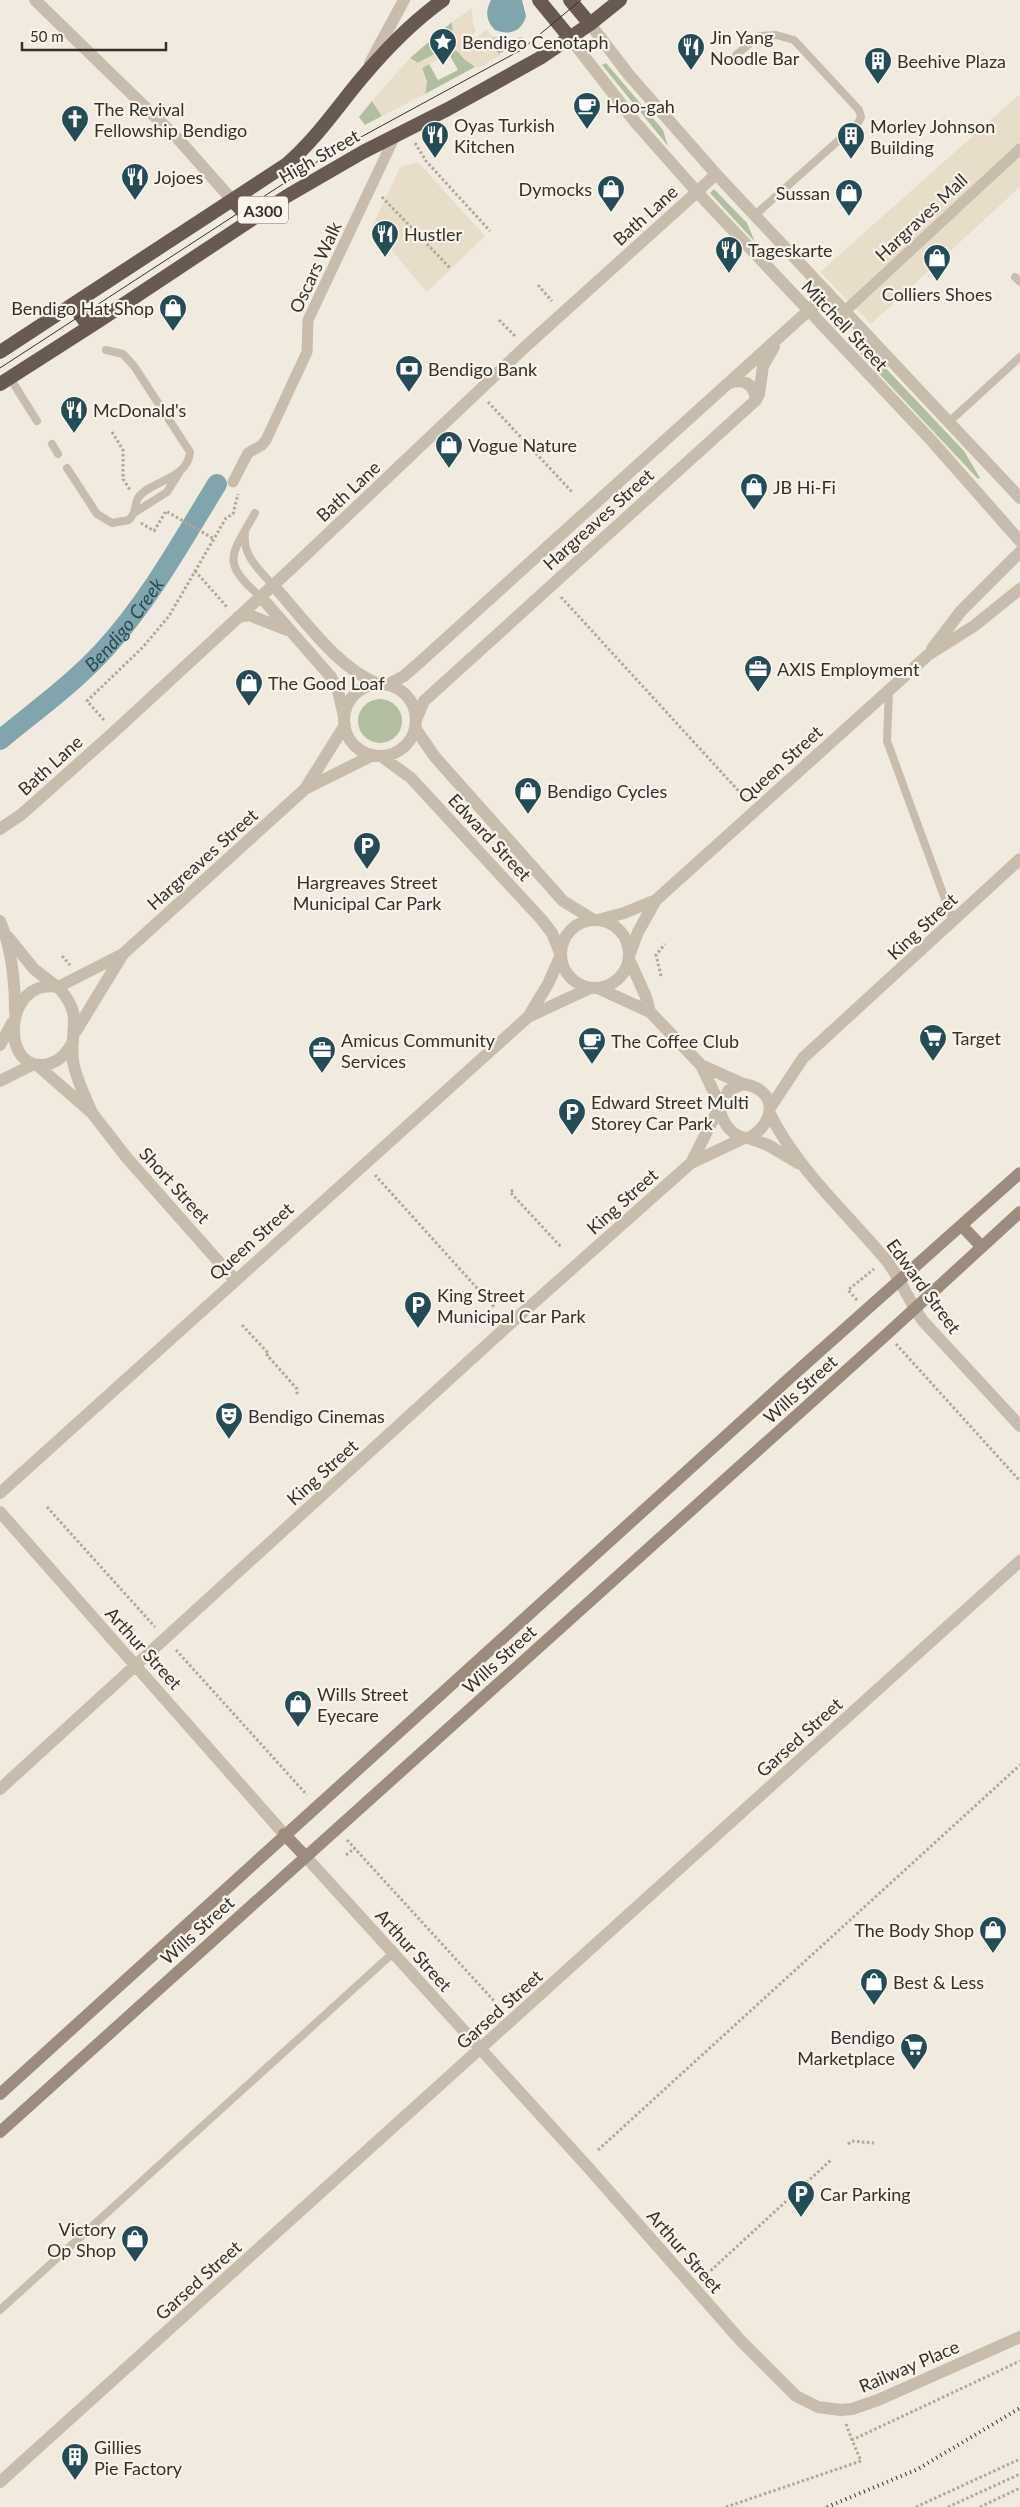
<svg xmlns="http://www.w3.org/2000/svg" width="1020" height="2507" font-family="Lato,sans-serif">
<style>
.green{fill:#b1bfa0}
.plaza{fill:#e8ddc8}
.water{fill:#80a5ac}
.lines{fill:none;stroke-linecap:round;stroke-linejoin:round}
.canal{stroke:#80a5ac;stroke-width:20}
.path{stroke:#b4a696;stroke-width:3;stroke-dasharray:2.5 2.5;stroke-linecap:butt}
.service{stroke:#c8bcac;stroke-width:8}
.pedestrian{stroke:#c8bcac;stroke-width:11}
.minor{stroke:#c8bcac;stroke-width:12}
.tertiary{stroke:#c8bcac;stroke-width:12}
.secondary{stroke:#9c8c7d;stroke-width:12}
.trunk{stroke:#685a50;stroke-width:14}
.tram{stroke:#37302a;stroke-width:1}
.rail{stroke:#37302a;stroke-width:4;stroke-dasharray:1 4;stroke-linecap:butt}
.labels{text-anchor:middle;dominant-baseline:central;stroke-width:4.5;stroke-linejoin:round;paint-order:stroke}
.shield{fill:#f9f4eb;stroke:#716b64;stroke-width:1}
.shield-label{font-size:16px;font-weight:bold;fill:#37302a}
.poi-label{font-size:18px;fill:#37302a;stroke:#f9f4eb;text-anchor:start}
.street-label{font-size:18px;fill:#37302a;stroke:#f9f4eb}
.water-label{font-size:19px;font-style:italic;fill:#234c56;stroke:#f9f4eb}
</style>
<rect width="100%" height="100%" fill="#f1ebdf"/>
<path class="green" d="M452,22l2,22 -36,19 -8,-5z
M494,37l15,3 12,-3 4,2 -26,15 -9,-9z
M456,50l19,17 -50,27 2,-12 -5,-14 7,-4 9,16 20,-10 -9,-16z
M606,63l57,67 5,16 -66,-81z
M372,101l10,15 -17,9 -6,-8z
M714,189l33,34 8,19 -45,-49z
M861,342l103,109 16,27 -2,1 -123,-131z
M358 721a22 22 0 1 1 44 0a22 22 0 1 1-44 0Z"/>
<path class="plaza" d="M472,8l1,15 3,8 -4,4 4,3 10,-8 8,7 -4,8 3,5 8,5 -23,13 -13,-8 -9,-10 -27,14 -7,4 5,14 -2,12 -43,22 -10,-15 38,-43 8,5 36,-19 -2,-22z
M1020,94v93l-149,137 -51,-52z
M418,162l67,74 -58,56 -55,-65 28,-60z"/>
<path class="water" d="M491,0h31l4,16c-4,15 -16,20 -31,14 -9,-9 -10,-19 -4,-30z"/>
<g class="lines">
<path class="canal" id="s1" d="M0,740c35,-29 73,-56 104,-90 45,-49 78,-109 113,-166"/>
<path class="path" d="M415,143l11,18 64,70
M382,197l69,72
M538,285l14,16
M499,320l16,16
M488,402l85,91
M112,432l11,18v29l7,11
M141,523l13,8 12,-20 48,28
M195,571l32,36
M561,597l185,202
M104,720l-17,-19 56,-54 26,-31 57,-98 7,-4 5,-20
M62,956l8,9
M661,976l-5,-21 9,-11
M375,1175l120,133
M513,1190l-3,2 52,56
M857,1300l-9,-10 26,-21
M242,1325l27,29 -2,1 30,34v7
M896,1344l124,137
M47,1507l108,120
M176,1650l131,145
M347,1840l148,162
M346,1855l9,-7
M848,2144l4,-3 22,2
M598,2150l422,-385
M707,2274l124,-114
M846,2424l6,16
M726,2507l135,-46 -9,-21 168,-79
M916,2507l104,-48
M948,2507l72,-33
M980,2507l40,-19"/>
<path class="service" d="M736,55l23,-19 17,-1 18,5 65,70 2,7 -3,6 -103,92
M1015,277l5,5
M106,350l17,4 11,12 56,86c-2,28 -41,29 -52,46 -2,4 -3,11 -4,15
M10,378l27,43
M949,422l71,-65
M52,444l6,10
M67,468l30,46 15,9 17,-3 5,-7 33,-21 12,-19
M255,513c-23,41 -36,49 6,84
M245,534c-3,21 15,37 28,51
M889,690l-2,51 66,180
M0,2310l393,-357"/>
<path class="pedestrian" d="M845,311l175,-162
M233,482l15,-29 14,-8 4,-5 41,-88 1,-32 87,-184"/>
<path class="minor" d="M35,0l145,141 53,60
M729,383c15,-5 25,1 27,17
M273,585c30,33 63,82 105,99
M261,597l70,80 7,14 6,25
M238,617l11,-2 38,15
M932,649l29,-38 59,-59
M344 720a36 36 0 1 1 72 0a36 36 0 1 1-72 0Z
M387,685l17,-9 16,-14 388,-351
M416,720l8,-19 332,-301 3,-6 4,-28 11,-19
M415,728l20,29 128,144 31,19
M381,756l30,22 131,142 10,13 8,20
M305,789l40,-64
M0,829l22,-15 93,-83 179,-165 231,-219 172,-155
M561 954a34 34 0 1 1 68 0a34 34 0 1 1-68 0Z
M598,920l26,-7 32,-13
M0,921c12,28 15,61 15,91
M8,937l26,32 22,17
M629,956l9,-24 18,-32 272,-245 46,-29 46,-37
M629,959l17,38 4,15
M58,987l65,-33 182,-165 68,-34
M598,988l52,24 51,53 19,40
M528,1017l20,-33 12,-27
M76,1031l47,-77
M73,1041c-5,11 -13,20 -25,23 -48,12 -46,-87 10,-77 27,30 11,40 15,74 3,18 12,35 19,52
M0,1045l12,-22
M37,1065l55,48 35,45 107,121
M701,1065l42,19
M0,1081l34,-17
M743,1084c35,5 34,38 6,54 -17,0 -26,-15 -30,-30l10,-18z
M770,1108l33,-50 217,-199
M770,1114c28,56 76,98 116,146 15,19 23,42 37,61l97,105
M749,1138l19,7 30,18
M691,1163l28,-55
M0,1493l528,-476 62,-29
M0,1512l284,322
M0,1789l501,-457 190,-169 53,-25
M305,1856l281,309 155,176 55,55 22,11 23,3 11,-1 26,-9 142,-63
M0,2482l1020,-921"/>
<path class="tertiary" d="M590,24l39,51 87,99 304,324
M570,38l66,85 61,69 234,248 89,101
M370,63l34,-63
M697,192l19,-18
M808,311l20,-18"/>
<path class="secondary" d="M962,1226l20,21
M284,1834l21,22
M0,2094l793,-719 227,-202
M0,2132l887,-798 133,-122"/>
<path class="trunk" d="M539,0l31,38
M570,0l20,24
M233,201l17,18
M73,305l16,22
M0,352l287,-188c29,-25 49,-55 73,-84 25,-30 52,-58 83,-80
M0,384l100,-64 187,-124 76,-44 85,-43 92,-51 50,-34 30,-24"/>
<path class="tram" d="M0,368l326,-212 195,-106 60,-50"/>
<path class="rail" d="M827,2507l91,-38 102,-61"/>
</g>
<defs>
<symbol id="sight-pin" viewBox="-11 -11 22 30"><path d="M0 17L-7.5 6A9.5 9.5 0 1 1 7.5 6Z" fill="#234c56" stroke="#f9f4eb"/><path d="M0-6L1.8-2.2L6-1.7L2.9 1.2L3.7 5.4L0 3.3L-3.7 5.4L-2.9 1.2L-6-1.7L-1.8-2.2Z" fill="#fff"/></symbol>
<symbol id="restaurant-pin" viewBox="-11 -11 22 30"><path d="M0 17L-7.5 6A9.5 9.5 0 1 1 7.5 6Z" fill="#234c56" stroke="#f9f4eb"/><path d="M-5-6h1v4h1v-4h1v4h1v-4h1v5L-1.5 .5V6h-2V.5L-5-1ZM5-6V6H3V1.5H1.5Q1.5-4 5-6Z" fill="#fff"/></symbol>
<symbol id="building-pin" viewBox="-11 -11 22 30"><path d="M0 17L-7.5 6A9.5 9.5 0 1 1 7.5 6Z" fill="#234c56" stroke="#f9f4eb"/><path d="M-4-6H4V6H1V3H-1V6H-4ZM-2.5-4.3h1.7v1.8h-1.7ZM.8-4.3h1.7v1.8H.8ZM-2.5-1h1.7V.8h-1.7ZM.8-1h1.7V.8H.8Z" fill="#fff"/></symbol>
<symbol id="cafe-pin" viewBox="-11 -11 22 30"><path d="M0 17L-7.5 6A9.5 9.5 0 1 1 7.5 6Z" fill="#234c56" stroke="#f9f4eb"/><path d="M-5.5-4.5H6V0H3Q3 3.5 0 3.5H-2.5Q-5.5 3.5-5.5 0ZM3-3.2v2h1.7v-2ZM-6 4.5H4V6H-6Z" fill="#fff"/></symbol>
<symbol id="church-pin" viewBox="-11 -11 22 30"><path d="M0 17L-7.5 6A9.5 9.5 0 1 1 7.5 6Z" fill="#234c56" stroke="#f9f4eb"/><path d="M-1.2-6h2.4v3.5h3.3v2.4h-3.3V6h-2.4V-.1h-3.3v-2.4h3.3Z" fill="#fff"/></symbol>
<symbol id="shop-pin" viewBox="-11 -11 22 30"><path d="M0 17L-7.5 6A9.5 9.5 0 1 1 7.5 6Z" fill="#234c56" stroke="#f9f4eb"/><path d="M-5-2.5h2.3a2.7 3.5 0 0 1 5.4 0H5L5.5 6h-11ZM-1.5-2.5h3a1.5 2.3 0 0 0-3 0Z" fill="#fff"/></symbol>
<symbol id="bank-pin" viewBox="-11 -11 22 30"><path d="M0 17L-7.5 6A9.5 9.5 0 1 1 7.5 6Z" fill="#234c56" stroke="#f9f4eb"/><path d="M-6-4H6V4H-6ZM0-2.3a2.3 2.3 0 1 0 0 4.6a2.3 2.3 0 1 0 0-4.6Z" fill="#fff"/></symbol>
<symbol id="office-pin" viewBox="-11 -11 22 30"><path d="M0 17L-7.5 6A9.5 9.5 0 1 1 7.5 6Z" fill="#234c56" stroke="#f9f4eb"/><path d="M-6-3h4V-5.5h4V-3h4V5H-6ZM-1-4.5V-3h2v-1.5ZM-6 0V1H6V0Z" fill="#fff"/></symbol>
<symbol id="parking-pin" viewBox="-11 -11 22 30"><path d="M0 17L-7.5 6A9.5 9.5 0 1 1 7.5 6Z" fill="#234c56" stroke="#f9f4eb"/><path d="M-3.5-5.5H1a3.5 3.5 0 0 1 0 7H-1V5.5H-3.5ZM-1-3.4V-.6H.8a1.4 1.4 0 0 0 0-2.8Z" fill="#fff"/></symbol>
<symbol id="supermarket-pin" viewBox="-11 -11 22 30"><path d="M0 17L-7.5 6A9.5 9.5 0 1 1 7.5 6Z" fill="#234c56" stroke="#f9f4eb"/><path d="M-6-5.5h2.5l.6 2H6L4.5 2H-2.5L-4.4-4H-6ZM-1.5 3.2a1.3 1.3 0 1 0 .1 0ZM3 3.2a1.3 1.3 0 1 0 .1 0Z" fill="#fff"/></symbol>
<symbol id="theatre-pin" viewBox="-11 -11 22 30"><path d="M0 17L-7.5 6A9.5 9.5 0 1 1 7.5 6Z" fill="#234c56" stroke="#f9f4eb"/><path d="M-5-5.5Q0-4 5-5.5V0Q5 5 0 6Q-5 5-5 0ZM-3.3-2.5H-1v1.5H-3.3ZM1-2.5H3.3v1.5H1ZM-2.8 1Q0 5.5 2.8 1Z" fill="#fff"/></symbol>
</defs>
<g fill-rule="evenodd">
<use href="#sight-pin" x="427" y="26" width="32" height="43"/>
<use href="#restaurant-pin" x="675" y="31" width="32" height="43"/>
<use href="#building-pin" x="862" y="45" width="32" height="43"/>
<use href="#cafe-pin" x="571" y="90" width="32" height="43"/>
<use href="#church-pin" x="59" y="103" width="32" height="43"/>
<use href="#restaurant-pin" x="419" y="119" width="32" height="43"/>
<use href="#building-pin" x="835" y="120" width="32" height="43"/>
<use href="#restaurant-pin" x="119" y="161" width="32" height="43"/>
<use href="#shop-pin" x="595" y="173" width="32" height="43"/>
<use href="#shop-pin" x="833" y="177" width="32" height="43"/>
<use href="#restaurant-pin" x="369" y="218" width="32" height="43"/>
<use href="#restaurant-pin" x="713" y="234" width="32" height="43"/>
<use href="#shop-pin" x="921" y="242" width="32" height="43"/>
<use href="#shop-pin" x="157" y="292" width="32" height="43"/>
<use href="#bank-pin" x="393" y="353" width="32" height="43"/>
<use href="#restaurant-pin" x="58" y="394" width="32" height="43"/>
<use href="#shop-pin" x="433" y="429" width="32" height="43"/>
<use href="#shop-pin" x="738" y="471" width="32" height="43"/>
<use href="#office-pin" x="742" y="653" width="32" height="43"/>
<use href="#shop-pin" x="233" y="667" width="32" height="43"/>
<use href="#shop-pin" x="512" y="775" width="32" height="43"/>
<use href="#parking-pin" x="351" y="830" width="32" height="43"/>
<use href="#supermarket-pin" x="917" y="1022" width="32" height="43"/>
<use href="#cafe-pin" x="576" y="1025" width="32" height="43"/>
<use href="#office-pin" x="306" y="1034" width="32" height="43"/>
<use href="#parking-pin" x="556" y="1096" width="32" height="43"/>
<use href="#parking-pin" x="402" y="1289" width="32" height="43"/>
<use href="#theatre-pin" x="213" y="1400" width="32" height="43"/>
<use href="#shop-pin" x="282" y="1688" width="32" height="43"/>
<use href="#shop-pin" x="977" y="1914" width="32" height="43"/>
<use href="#shop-pin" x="858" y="1966" width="32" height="43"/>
<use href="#supermarket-pin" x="898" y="2031" width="32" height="43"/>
<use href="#parking-pin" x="785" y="2178" width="32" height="43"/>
<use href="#shop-pin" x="119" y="2223" width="32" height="43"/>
<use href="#building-pin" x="59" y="2441" width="32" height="43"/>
</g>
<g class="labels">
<rect class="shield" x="238" y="196.5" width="50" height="27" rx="4"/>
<g class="shield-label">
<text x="263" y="210">A300</text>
</g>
<g class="poi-label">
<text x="710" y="37">Jin Yang<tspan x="710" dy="21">Noodle Bar</tspan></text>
<text x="462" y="42">Bendigo Cenotaph</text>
<text x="897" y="61">Beehive Plaza</text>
<text x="606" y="106">Hoo-gah</text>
<text x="94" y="109">The Revival<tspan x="94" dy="21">Fellowship Bendigo</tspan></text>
<text x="454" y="125">Oyas Turkish<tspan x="454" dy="21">Kitchen</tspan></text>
<text x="870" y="126">Morley Johnson<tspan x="870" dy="21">Building</tspan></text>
<text x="154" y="177">Jojoes</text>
<text x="592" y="189" text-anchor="end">Dymocks</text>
<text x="830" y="193" text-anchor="end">Sussan</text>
<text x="404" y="234">Hustler</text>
<text x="748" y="250">Tageskarte</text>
<text x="937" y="294" text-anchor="middle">Colliers Shoes</text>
<text x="154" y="308" text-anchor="end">Bendigo Hat Shop</text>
<text x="428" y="369">Bendigo Bank</text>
<text x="93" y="410">McDonald's</text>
<text x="468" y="445">Vogue Nature</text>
<text x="773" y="487">JB Hi-Fi</text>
<text x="777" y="669">AXIS Employment</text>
<text x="268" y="683">The Good Loaf</text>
<text x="547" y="791">Bendigo Cycles</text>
<text x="367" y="882" text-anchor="middle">Hargreaves Street<tspan x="367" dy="21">Municipal Car Park</tspan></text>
<text x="952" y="1038">Target</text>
<text x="341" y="1040">Amicus Community<tspan x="341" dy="21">Services</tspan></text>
<text x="611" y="1041">The Coffee Club</text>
<text x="591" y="1102">Edward Street Multi<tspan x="591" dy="21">Storey Car Park</tspan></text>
<text x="437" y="1295">King Street<tspan x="437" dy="21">Municipal Car Park</tspan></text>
<text x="248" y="1416">Bendigo Cinemas</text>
<text x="317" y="1694">Wills Street<tspan x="317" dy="21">Eyecare</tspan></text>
<text x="974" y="1930" text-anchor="end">The Body Shop</text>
<text x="893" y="1982">Best &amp; Less</text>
<text x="895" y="2037" text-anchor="end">Bendigo<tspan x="895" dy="21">Marketplace</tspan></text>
<text x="820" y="2194">Car Parking</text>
<text x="116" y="2229" text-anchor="end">Victory<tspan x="116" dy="21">Op Shop</tspan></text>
<text x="94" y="2447">Gillies<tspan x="94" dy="21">Pie Factory</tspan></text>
</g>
<g class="street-label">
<text transform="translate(319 156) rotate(-30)">High Street</text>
<text transform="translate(645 215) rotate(-42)">Bath Lane</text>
<text transform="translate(921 217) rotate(-43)">Hargraves Mall</text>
<text transform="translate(315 267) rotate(-65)">Oscars Walk</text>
<text transform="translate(845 325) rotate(47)">Mitchell Street</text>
<text transform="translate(348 491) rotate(-43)">Bath Lane</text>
<text transform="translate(598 519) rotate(-42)">Hargreaves Street</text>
<text transform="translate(780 764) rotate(-42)">Queen Street</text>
<text transform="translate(50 765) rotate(-42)">Bath Lane</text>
<text transform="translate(490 837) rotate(47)">Edward Street</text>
<text transform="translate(202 859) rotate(-42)">Hargreaves Street</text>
<text transform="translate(922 926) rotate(-43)">King Street</text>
<text transform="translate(175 1185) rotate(48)">Short Street</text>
<text transform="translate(622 1201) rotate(-42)">King Street</text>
<text transform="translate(251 1241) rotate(-42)">Queen Street</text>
<text transform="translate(924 1286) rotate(54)">Edward Street</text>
<text transform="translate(800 1389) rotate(-42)">Wills Street</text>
<text transform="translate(322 1472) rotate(-42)">King Street</text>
<text transform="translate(144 1648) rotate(48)">Arthur Street</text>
<text transform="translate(499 1659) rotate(-42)">Wills Street</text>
<text transform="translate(799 1737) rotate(-42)">Garsed Street</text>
<text transform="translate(197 1930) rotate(-42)">Wills Street</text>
<text transform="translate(414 1950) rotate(48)">Arthur Street</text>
<text transform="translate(499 2009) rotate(-42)">Garsed Street</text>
<text transform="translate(685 2251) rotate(49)">Arthur Street</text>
<text transform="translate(198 2280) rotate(-42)">Garsed Street</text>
<text transform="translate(909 2366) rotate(-23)">Railway Place</text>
</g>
<g class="water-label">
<text stroke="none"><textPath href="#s1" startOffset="170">Bendigo Creek</textPath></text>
</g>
</g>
<path d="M22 42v8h144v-8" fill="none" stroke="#37302a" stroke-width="2.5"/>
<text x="30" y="42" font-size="15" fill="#37302a" stroke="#f9f4eb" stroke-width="4" paint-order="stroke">50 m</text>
</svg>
